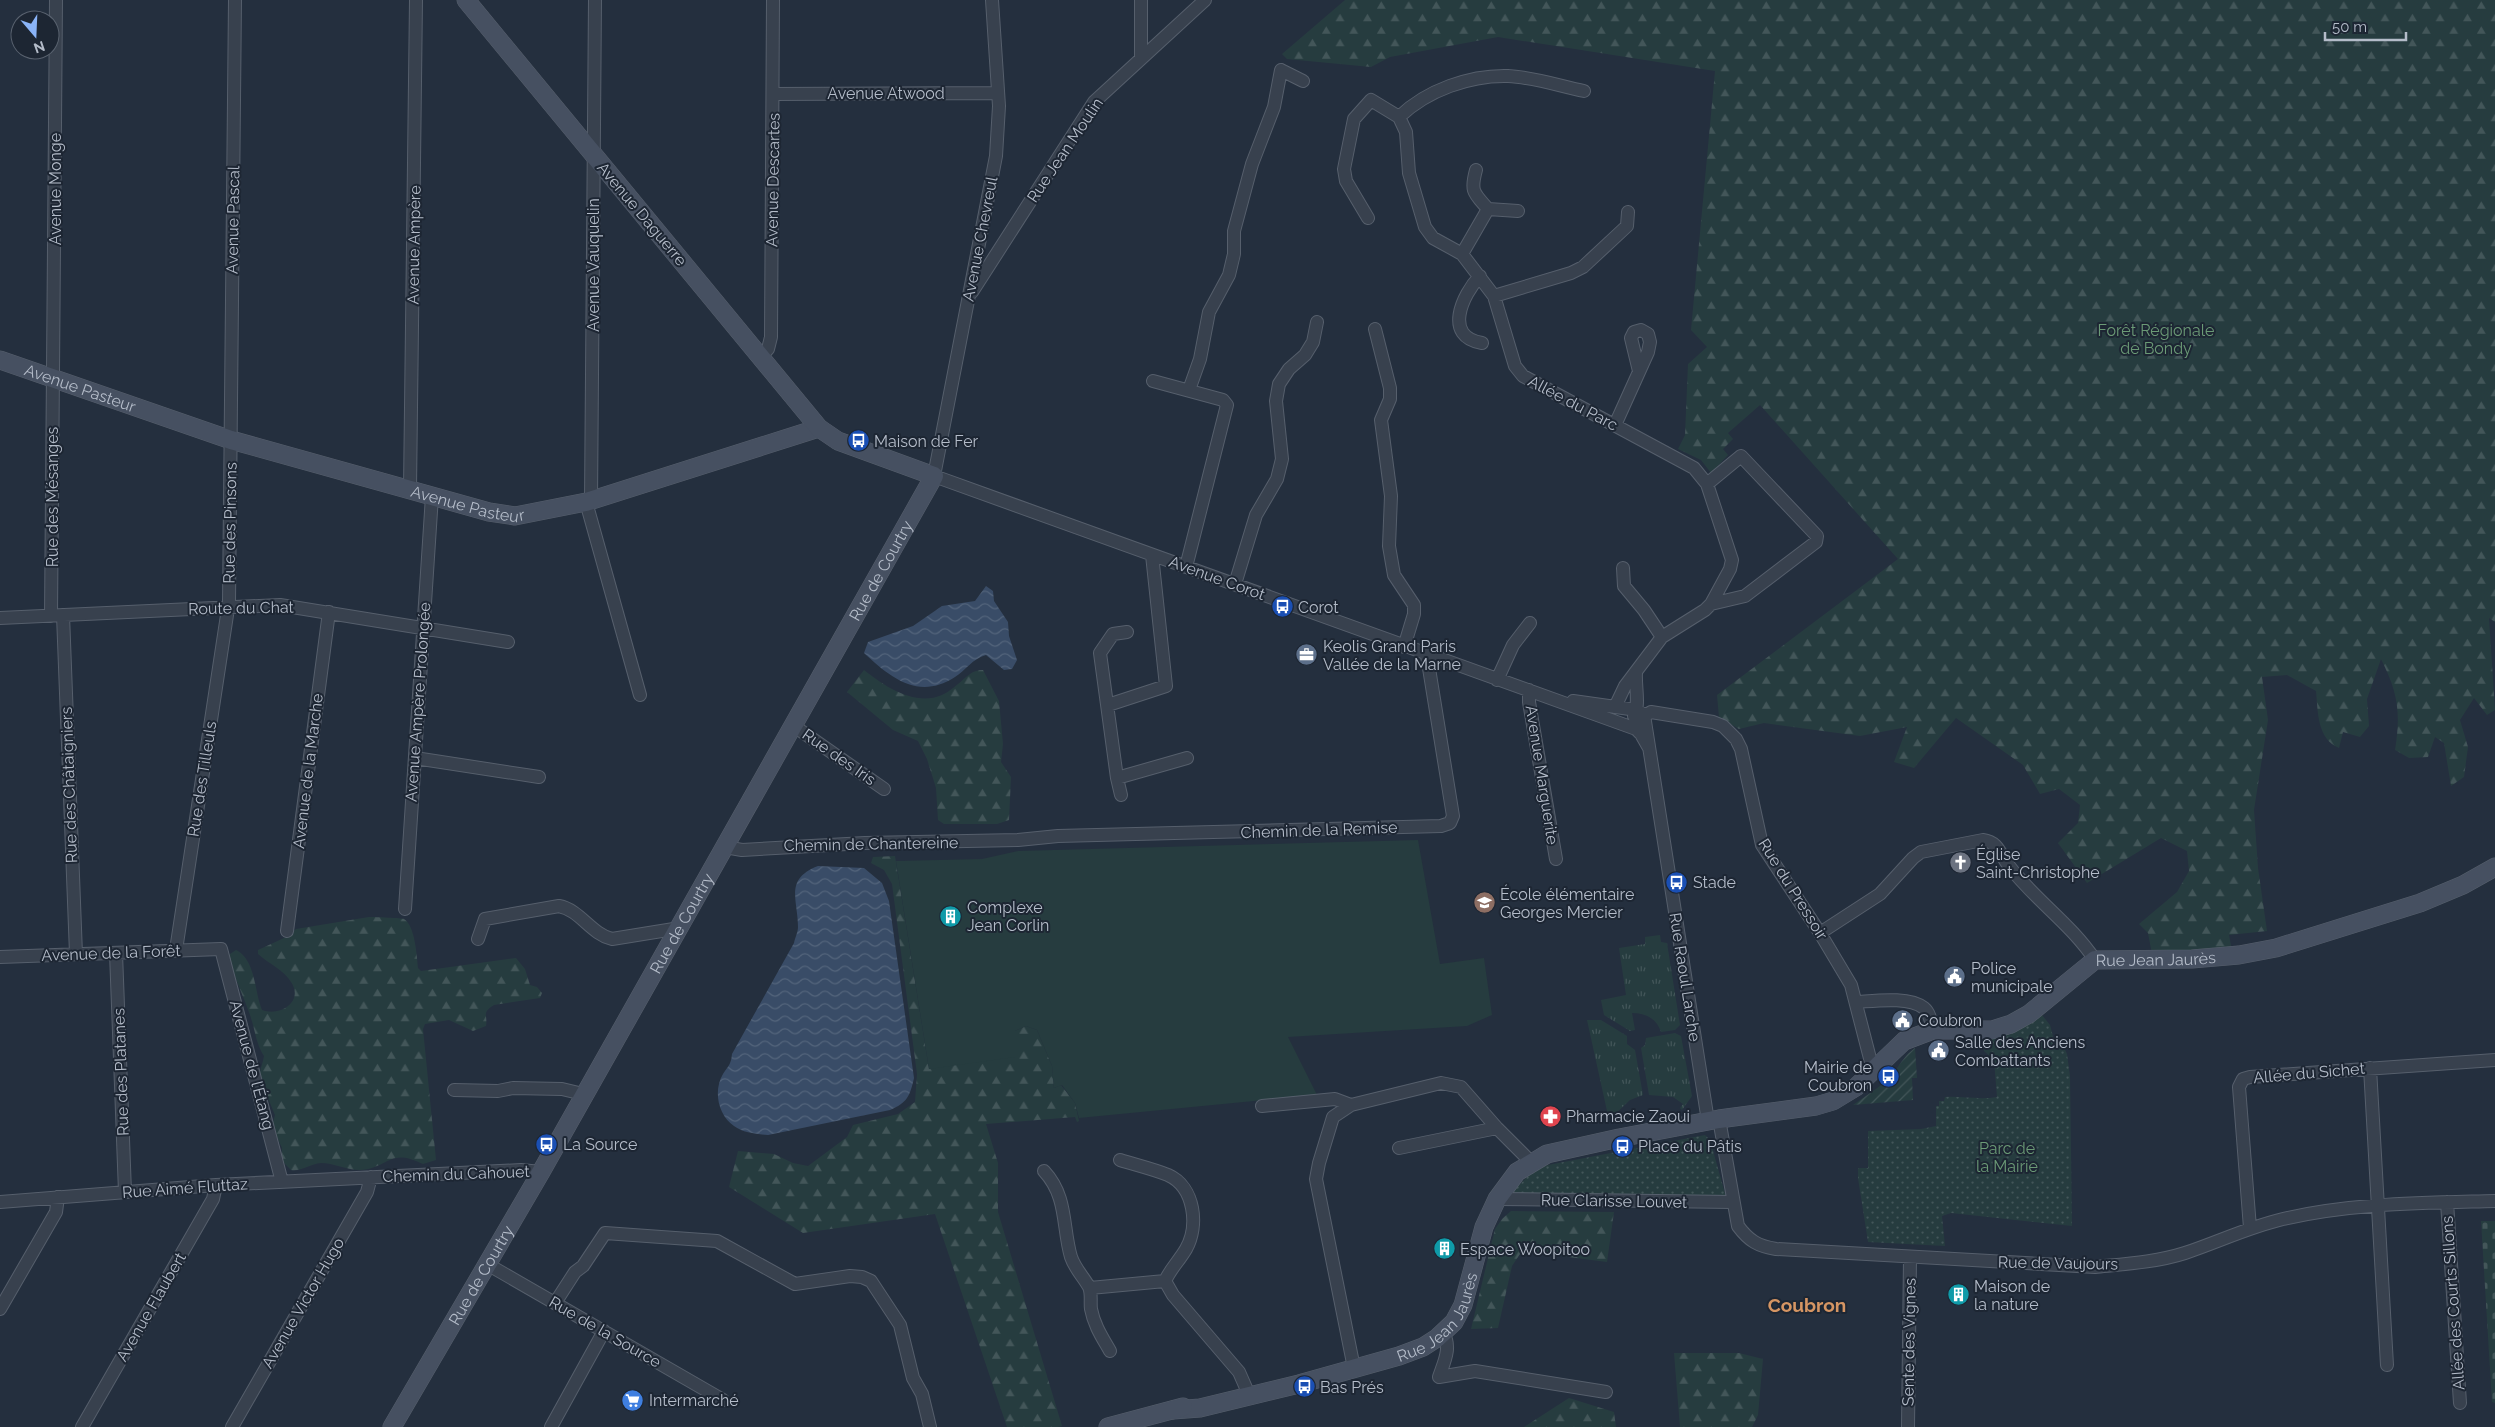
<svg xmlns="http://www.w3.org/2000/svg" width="2495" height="1427" font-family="Raleway,sans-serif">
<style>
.grass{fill:url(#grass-tufts)}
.forest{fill:url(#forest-firs)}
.cemetery{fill:url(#cemetery-stones)}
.park{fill:url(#park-dots)}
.garden{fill:url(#garden-furrows)}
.pitch{fill:#263c3f}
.water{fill:url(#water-waves)}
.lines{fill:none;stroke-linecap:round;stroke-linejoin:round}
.street-casing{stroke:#565f6c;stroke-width:14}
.secondary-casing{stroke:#565f6c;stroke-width:19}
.street{stroke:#38414e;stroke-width:12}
.secondary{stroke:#465061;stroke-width:18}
.labels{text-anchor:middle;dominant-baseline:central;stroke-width:4;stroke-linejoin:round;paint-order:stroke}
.street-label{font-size:16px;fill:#b4bcc9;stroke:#1d2633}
.park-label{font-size:16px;fill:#6b9a76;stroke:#1d2633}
.poi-label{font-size:16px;fill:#b4bcc9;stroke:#1d2633;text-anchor:start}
.quarter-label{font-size:19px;font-weight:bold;fill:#d59563;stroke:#1d2633}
</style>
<defs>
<pattern id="grass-tufts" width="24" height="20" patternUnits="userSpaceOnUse" patternTransform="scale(1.25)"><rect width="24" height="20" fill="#263c3f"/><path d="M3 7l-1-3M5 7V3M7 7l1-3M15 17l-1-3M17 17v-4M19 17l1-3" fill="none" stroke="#435659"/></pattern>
<pattern id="forest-firs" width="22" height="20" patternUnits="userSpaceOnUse" patternTransform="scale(1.25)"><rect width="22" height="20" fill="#263c3f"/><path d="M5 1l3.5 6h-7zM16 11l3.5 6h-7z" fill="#435659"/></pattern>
<pattern id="cemetery-stones" width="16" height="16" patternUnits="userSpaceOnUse" patternTransform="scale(1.25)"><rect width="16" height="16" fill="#263c3f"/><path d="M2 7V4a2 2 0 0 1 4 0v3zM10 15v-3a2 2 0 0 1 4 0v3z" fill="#435659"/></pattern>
<pattern id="park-dots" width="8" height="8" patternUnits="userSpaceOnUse" patternTransform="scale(1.25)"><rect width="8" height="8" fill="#263c3f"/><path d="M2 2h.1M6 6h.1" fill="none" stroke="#435659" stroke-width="1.8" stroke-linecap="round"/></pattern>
<pattern id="garden-furrows" width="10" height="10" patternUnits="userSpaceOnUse" patternTransform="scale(1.25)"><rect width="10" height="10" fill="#263c3f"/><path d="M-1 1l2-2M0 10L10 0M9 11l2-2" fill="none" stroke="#435659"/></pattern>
<pattern id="water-waves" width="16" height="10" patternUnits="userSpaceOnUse" patternTransform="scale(1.25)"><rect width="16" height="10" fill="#394c67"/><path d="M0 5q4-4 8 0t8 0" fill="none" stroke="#53647b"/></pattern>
</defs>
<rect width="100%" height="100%" fill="#242f3e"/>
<path class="grass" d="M1660,935l1,7 6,1 13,82 -5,5 -14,2c-4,-13 -15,-19 -29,-19l3,17 -5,1 -26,-16 -3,-15 25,-5 -7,-47 26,-4v-7z
M1587,1020h14l26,16v8l8,6 8,45 -13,5 -17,16 -6,-5z
M1675,1033l6,3 11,60 -10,14 -2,-2 3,-4 -10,-7 -24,-2 -8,-47 4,-3 1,-7z"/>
<path class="forest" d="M1345,0h1150v622l-6,-4 6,92 -8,5 -13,-17 -14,22 8,27 -4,30 -13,9 -7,-43 -9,-6 -7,20 -19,1 -14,-8c6,-38 3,-57 -14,-91l-14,40 2,27 -9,11 -17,-5 -4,16c-22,-9 -21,-36 -23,-57l-29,-16 -25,2 6,43 -14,90 4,58 9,63 -38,4 3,16 -80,3 -4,-21 -9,-9 38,-32 12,-21 -2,-20 -26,-13 -74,45 -29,-40 20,-20 2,-18 -21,-16 -19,5 -17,-29 -67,-47 -42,50 -20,-6 13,-35 -47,9 -96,-13 -25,6 -20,-12 -2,-22 181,-136 -138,-154 -32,28 5,6 -10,10 5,6 -17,18 -10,-13 -23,-11 7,-14 3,-71 19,-17 -16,-17 24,-259 -217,-34 -108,20 -19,10 -84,-8 -5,-5z
M864,670c20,16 51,37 78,25 5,-2 11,-7 16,-11 9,-7 13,-14 25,-14l16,31 4,43 -2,18 10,15 -2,43 -12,4h-53l-6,-4 -2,-32 -9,-29 -9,-18 -25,-11 -46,-38z
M895,856l34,213 97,-43 11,4 15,36 2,22 7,-3 14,18 4,18 -2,1 -2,-5 -89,7 12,39v49l64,214 -4,1h-51l-72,-213 -132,19 -74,-46 9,-36 36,3 19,9 15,3 39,-29 6,-12 45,-11 17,-12 2,-28 -25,-190 -8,-14 -13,-7 2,-6z
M369,917c6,0 33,1 35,2 11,6 13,38 14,49l3,3 95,-13 9,11 5,16 7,2 5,6 -2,5 -46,7c-13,8 -6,10 -8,21l-13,5 -24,-11 -24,4 -2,5 13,131 -13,4c-34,-17 -34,4 -63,6 -13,0 -27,-7 -39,-7 -11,1 -21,9 -30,7l-10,-10 1,-12 -10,-22 3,-11c-3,-8 -16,-36 -15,-43 1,-5 3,-10 4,-16 -8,-12 -9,-27 -14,-41 -7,-20 -16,-39 -23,-59l9,-6c20,10 18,41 26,60 19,7 42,-9 29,-28 -7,-12 -22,-18 -33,-28v-4l26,-12 12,-9z
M1511,1211l103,1 -7,50 -85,-11 -10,15 -14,62 -27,1 24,-100 7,-10z
M1674,1353h65l24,6 -5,56 -6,12h-72z
M1569,1398l45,14 2,15h-92z"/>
<path class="cemetery" d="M2481,1221h14v182l-3,-1z"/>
<path class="park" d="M2042,1015l8,10 5,19 7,-1 5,11 3,22 2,150 -121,-13 -9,3 3,30 -77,-4 -10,-64v-10h10v-37l53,-2 15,-3v-20h3v-5h5l1,-4c17,-1 34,3 52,0l-3,-37 -10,-9v-14z
M1705,1135l5,5 16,57 -215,-4 23,-23 14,-5z"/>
<path class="garden" d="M1915,1048l2,30h-5l1,22 -60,5c14,-10 30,-19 41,-33 8,-10 11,-17 21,-24z"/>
<path class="pitch" d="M1418,840l22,124 44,-6 8,57 -25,11 -179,11 29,58 -238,23 -4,-15 -13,-18 -8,3 -2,-22 -15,-36 -11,-4 -11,5v26l-86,12 -33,-208 86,-2 36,-8z"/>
<path class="water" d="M986,586l7,5 1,10 14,21 1,14 8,24 -5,9 -8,1 -18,-15c-14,4 -20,15 -31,22 -37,24 -65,0 -91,-24l4,-11 45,-16 29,-20 33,-5z
M818,866l46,2 18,15 7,18 25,177c-4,18 -7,25 -24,32l-122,25c-11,-1 -25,-2 -34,-9 -16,-11 -21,-35 -11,-52 5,-8 8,-9 9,-20l62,-111c1,-5 4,-11 4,-16 0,-27 -14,-48 20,-61z"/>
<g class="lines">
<defs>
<path id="street" d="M992,0l7,106 -3,50 -62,320 702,253 5,5 8,14
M1141,58v-58
M773,94l225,-1
M1399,117c28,-27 71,-42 109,-41 25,1 52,10 76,15
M1476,170c-6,22 -2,23 12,39l30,2
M1368,218l-22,-37 -2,-12 10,-50 17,-19 28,17 7,15 3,41 16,54 8,11 29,16 32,42 21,70 8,10 171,92 13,16 25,76 -2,9 -19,35 -6,6 -43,27 -37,49 -10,21
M1462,254l26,-45
M1480,276c-18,19 -37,61 2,67
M972,292l122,-190 111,-102
M1494,296l77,-23 12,-6 44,-41 1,-14
M1375,329l15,59v11l-9,21 10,76 -2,50 5,29 20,30v9l-10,33
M761,356l7,-7 3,-12 2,-337
M1153,381l70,19 4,5 -41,162
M1189,390l11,-31 9,-47 20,-37 5,-21v-23l18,-67 22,-57 7,-37 22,11
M1615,425l33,-73 2,-10 -2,-8 -7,-4 -7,2 -3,6 8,33
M1707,484l34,-28 76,80 -1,6 -71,54 -34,8
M410,489l6,-489
M591,500l4,-500
M586,502l54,193
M1623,568l1,18 20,24 18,27
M1235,584l21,-69 21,-36 5,-20 -6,-58 3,-17 10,-15 16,-14 8,-13 4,-20
M63,615l13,339
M51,616l5,-616
M0,618l280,-13 228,37
M1497,680l16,-35 17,-22
M1529,690v12l27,157
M1573,701l64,9 7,5 64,406
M1108,705l58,-19 -14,-131
M1634,716c6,-11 1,-30 2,-43
M1638,720l13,-8 62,10 10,4 13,13 5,10 21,96 58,88 31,52 22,85
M794,726l90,63
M415,758l124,19
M1117,778l70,-20
M1121,795l-4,-17 -17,-125 13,-19 14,-2
M725,847l17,3 123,-7 153,-3 40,-4 383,-10 9,-3 3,-7 -26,-160
M405,909l27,-413
M287,931l42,-319
M1820,933l60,-39 33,-36 8,-6 62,-12c16,2 17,15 26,26 26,34 62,58 86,94
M478,939l7,-20 74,-13c21,4 32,28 53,33l68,-11
M176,950l53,-348 6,-602
M116,953l9,239
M0,957l221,-8 61,233
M1856,1002c18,-1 53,-6 68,6 6,5 7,14 9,22
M2370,1068l17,297
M454,1090l44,1 15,-3 49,1 21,5
M1262,1106l73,-7 16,6
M1719,1119l19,107c11,15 20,20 38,23l319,18c30,-3 62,-5 90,-14 33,-11 64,-26 98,-34 70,-16 140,-16 212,-18
M1399,1148l98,-20
M1120,1160c16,5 33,9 48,15 27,12 31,51 18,74 -7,12 -15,19 -21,32
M1044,1171c24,26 18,55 27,86 4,12 12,19 18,30 3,6 1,15 2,22 3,16 11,28 19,42
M1497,1199l235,3
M0,1202l216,-17 305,-15 20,2
M2447,1202l13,201
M2250,1228l-11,-141 4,-8 7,-2 245,-17
M487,1264l236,136
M1165,1281l8,14 66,77 11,25
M1090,1288l75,-7
M555,1303l20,-31 8,-6 22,-33 112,8 78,43 55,-8 12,1 9,4 29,44 13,53 9,16 8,33
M0,1309l56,-97 2,-15
M1443,1333c9,14 1,29 -4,44l36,-6 131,21
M1354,1368l-38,-189 3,-16 14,-46 18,-12 90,-22 20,4 36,41 34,34
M82,1427l131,-228 3,-14
M232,1427l135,-235 4,-15
M551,1427l53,-96
M1908,1427l2,-169"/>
<g id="secondary">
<path id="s1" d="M0,360l231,80 258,72 26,4 71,-14 233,-74"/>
<path id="s2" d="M1173,1410l27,-2 99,-24 100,-28 24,-9 14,-9 17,-16 9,-17 21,-78 13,-28 20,-27 30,-18 72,-16 100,-19 97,-13 17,-5 23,-14 48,-46 29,-11h59l19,-6 18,-10 66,-54 97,-1 47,-4 37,-7 144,-45 43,-18 32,-18"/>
<path id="s3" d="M392,1427l149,-255 393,-696 -96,-35 -19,-13 -353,-428"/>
<path d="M1108,1427l75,-20"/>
</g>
</defs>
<use href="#street" class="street-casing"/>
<use href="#secondary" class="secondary-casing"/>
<use href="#street" class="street"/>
<use href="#secondary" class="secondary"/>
</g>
<defs>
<symbol id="bus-disc" viewBox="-11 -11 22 22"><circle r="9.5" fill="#1a4fb4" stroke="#1d2633"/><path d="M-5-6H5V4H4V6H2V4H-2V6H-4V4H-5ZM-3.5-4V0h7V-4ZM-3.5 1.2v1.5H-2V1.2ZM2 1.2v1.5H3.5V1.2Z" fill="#fff"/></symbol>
<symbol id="office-disc" viewBox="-11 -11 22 22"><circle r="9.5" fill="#5c6f8a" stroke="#1d2633"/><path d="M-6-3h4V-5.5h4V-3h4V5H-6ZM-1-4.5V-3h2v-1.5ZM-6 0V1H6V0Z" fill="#fff"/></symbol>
<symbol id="church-disc" viewBox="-11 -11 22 22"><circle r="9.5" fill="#6b7280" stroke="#1d2633"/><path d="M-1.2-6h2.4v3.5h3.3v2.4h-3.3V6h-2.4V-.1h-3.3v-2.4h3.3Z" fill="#fff"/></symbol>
<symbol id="school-disc" viewBox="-11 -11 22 22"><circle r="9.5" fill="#8d6e63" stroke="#1d2633"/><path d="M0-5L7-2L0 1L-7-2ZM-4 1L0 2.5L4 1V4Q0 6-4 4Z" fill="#fff"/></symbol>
<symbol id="building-disc" viewBox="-11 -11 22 22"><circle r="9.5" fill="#0f9aa8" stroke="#1d2633"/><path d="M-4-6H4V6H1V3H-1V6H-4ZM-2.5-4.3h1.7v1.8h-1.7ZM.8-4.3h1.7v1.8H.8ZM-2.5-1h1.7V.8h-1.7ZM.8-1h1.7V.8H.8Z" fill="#fff"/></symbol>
<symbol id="civic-disc" viewBox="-11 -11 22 22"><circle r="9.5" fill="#5c6f8a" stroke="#1d2633"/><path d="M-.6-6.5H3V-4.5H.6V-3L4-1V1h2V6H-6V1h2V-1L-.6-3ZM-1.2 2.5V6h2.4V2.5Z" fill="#fff"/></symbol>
<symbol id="pharmacy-disc" viewBox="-11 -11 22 22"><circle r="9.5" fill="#e0444e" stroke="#1d2633"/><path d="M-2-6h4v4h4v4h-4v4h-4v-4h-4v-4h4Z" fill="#fff"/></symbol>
<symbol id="supermarket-disc" viewBox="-11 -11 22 22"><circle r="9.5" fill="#3f7fe0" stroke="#1d2633"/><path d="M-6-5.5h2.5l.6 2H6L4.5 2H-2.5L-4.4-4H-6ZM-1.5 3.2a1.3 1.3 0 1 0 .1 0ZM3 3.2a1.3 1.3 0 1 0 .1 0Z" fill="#fff"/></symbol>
</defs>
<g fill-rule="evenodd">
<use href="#bus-disc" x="846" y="428" width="25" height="25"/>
<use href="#bus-disc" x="1270" y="594" width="25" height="25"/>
<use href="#office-disc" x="1294" y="642" width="25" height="25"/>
<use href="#church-disc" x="1948" y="850" width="25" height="25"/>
<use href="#bus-disc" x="1664" y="870" width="25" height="25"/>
<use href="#school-disc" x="1472" y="890" width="25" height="25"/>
<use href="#building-disc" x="938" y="904" width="25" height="25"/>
<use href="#civic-disc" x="1942" y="964" width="25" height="25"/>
<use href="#civic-disc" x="1890" y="1008" width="25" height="25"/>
<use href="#civic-disc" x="1926" y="1038" width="25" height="25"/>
<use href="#bus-disc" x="1876" y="1064" width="25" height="25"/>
<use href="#pharmacy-disc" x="1538" y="1104" width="25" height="25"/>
<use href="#bus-disc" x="534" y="1132" width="25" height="25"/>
<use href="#bus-disc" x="1610" y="1134" width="25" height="25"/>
<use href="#building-disc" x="1432" y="1236" width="25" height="25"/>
<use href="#building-disc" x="1946" y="1282" width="25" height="25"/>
<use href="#bus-disc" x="1292" y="1374" width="25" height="25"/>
<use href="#supermarket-disc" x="620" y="1388" width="25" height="25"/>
</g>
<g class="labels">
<g class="street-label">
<text x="886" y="93">Avenue Atwood</text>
<text transform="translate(1065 150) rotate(-56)">Rue Jean Moulin</text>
<text transform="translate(773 180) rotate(-89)">Avenue Descartes</text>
<text transform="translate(55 189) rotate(-90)">Avenue Monge</text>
<text transform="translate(642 214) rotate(50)">Avenue Daguerre</text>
<text transform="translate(233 220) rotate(-89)">Avenue Pascal</text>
<text transform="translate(980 239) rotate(-79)">Avenue Chevreul</text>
<text transform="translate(414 245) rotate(-89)">Avenue Ampère</text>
<text transform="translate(593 265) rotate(-90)">Avenue Vauquelin</text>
<text stroke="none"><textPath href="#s1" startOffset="85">Avenue Pasteur</textPath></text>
<text transform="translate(1573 403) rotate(28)">Allée du Parc</text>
<text transform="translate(52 497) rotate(-90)">Rue des Mésanges</text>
<text stroke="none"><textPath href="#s1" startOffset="490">Avenue Pasteur</textPath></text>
<text transform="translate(230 523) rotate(-89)">Rue des Pinsons</text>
<text stroke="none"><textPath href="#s3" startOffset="986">Rue de Courtry</textPath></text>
<text transform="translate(1217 578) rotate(20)">Avenue Corot</text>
<text transform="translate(241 608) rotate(-1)">Route du Chat</text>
<text transform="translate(418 702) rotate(-86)">Avenue Ampère Prolongée</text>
<text transform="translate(839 757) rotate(35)">Rue des Iris</text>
<text transform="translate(308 771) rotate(-83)">Avenue de la Marche</text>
<text transform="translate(1542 775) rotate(81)">Avenue Marguerite</text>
<text transform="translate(202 779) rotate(-81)">Rue des Tilleuls</text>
<text transform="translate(69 785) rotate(-92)">Rue des Châtaigniers</text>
<text transform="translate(1319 830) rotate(-2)">Chemin de la Remise</text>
<text transform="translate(871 844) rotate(-1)">Chemin de Chantereine</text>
<text transform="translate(1793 889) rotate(58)">Rue du Pressoir</text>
<text stroke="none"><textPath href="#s3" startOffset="581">Rue de Courtry</textPath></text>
<text transform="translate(111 953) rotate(-2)">Avenue de la Forêt</text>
<text stroke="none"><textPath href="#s2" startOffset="1159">Rue Jean Jaurès</textPath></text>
<text transform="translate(1685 977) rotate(81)">Rue Raoul Larche</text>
<text transform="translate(252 1065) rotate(75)">Avenue de l’Étang</text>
<text transform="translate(121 1072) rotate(-92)">Rue des Platanes</text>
<text transform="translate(2309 1073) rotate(-5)">Allée du Sichet</text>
<text transform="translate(456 1174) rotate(-2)">Chemin du Cahouet</text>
<text transform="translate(185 1188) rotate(-4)">Rue Aimé Fluttaz</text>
<text transform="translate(1614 1201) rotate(1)">Rue Clarisse Louvet</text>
<text transform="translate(2058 1263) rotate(1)">Rue de Vaujours</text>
<text stroke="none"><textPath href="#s3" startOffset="176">Rue de Courtry</textPath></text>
<text transform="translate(303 1303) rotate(-60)">Avenue Victor Hugo</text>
<text transform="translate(2453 1303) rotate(-94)">Allée des Courts Sillons</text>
<text transform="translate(151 1307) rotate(-60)">Avenue Flaubert</text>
<text stroke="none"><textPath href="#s2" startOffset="291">Rue Jean Jaurès</textPath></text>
<text transform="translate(605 1332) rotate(30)">Rue de la Source</text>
<text transform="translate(1909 1342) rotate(-89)">Sente des Vignes</text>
</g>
<g class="park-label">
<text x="2156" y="330">Forêt Régionale<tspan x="2156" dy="18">de Bondy</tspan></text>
<text x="2007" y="1148">Parc de<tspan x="2007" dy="18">la Mairie</tspan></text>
</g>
<g class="poi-label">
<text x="874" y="441">Maison de Fer</text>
<text x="1298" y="607">Corot</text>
<text x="1323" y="646">Keolis Grand Paris<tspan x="1323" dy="18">Vallée de la Marne</tspan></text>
<text x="1976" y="854">Église<tspan x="1976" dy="18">Saint-Christophe</tspan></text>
<text x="1693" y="882">Stade</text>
<text x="1500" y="894">École élémentaire<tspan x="1500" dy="18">Georges Mercier</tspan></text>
<text x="967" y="907">Complexe<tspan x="967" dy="18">Jean Corlin</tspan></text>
<text x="1971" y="968">Police<tspan x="1971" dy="18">municipale</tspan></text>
<text x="1918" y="1020">Coubron</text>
<text x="1955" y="1042">Salle des Anciens<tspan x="1955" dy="18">Combattants</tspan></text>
<text x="1872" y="1067" text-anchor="end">Mairie de<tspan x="1872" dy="18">Coubron</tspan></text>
<text x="1566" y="1116">Pharmacie Zaoui</text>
<text x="563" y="1144">La Source</text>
<text x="1638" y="1146">Place du Pâtis</text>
<text x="1460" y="1249">Espace Woopitoo</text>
<text x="1974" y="1286">Maison de<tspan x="1974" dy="18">la nature</tspan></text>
<text x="1320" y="1387">Bas Prés</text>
<text x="649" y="1400">Intermarché</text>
</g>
<g class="quarter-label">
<text x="1807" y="1305">Coubron</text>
</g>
</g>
<g transform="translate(35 35) rotate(161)"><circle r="24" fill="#1d2633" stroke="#59626f"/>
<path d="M0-4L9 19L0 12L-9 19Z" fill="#8ab4f8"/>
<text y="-8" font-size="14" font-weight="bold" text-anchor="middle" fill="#b4bcc9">N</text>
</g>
<path d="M2325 32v8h81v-8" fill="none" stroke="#b4bcc9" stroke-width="2.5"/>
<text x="2332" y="32" font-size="15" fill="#b4bcc9" stroke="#1d2633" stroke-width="4" paint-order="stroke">50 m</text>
</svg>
